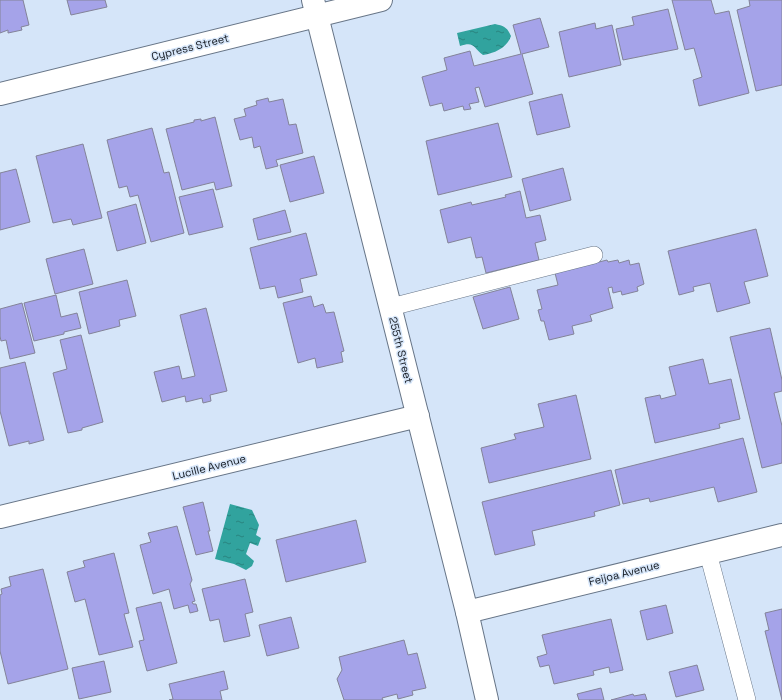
<svg xmlns="http://www.w3.org/2000/svg" width="782" height="700" font-family="'Space Grotesk',sans-serif">
<style>
.water{fill:url(#water-ripples)}
.building{fill:#a5a3e9;stroke:#838398}
.lines{fill:none;stroke-linecap:round;stroke-linejoin:round}
.service-casing{stroke:#677587;stroke-width:18}
.minor-casing{stroke:#677587;stroke-width:24}
.tertiary-casing{stroke:#677587;stroke-width:24}
.service{stroke:#fff;stroke-width:17}
.minor{stroke:#fff;stroke-width:22}
.tertiary{stroke:#fff;stroke-width:22}
.labels{text-anchor:middle;dominant-baseline:central;stroke-width:3;stroke-linejoin:round;paint-order:stroke}
.street-label{font-size:11px;fill:#151a21;stroke:#d5e5f9}
</style>
<defs>
<pattern id="water-ripples" width="26" height="14" patternUnits="userSpaceOnUse"><rect width="26" height="14" fill="#31a39e"/><path d="M2 4q2-2 4 0t4 0M15 11q2-2 4 0t4 0" fill="none" stroke="#288480"/></pattern>
</defs>
<rect width="100%" height="100%" fill="#d5e5f9"/>
<path class="water" d="M495,24c9,2 12,3 16,12 -4,12 -16,17 -28,19 -10,-7 -8,-14 -23,-9l-3,-13z
M230,504l22,6 7,15 -3,10 5,3 -3,8 -8,-3 -4,11 8,7 -2,5 -6,4 -12,-6 -19,-5z"/>
<path class="building" d="M0,0h23l6,25 -8,2 1,3 -14,3v-3l-8,3z
M67,0h38l2,7 -36,8z
M672,0h39l4,14 14,-3 20,82 -50,13 -6,-26 9,-3 -8,-29 -9,2z
M749,0h33v85l-26,6 -19,-81 13,-4z
M668,9l10,40 -55,11 -7,-31 18,-4 -2,-8z
M540,18l9,29 -27,7 11,40 -48,13 -6,-20 -4,1 4,14 -10,2 2,5 -7,1 -1,-4 -19,5 -2,-8 -12,3 -8,-29 25,-7 -3,-12 26,-7 4,15 47,-12 -8,-29z
M595,23l1,6 16,-4 9,40 -52,12 -10,-45z
M562,94l8,33 -33,8 -8,-33z
M268,98l1,4 14,-3 6,26 7,-1 7,29 -27,7 2,6 -12,3 -6,-23 -6,2 -2,-11 -12,3 -6,-21 12,-3 -2,-7 13,-4 -1,-4z
M215,117l17,69 -16,4 -2,-8 -32,8 -16,-61 28,-7v-2l7,-1v2z
M498,123l14,54 -74,18 -12,-54z
M152,128l12,45 5,-1 15,61 -33,9 -13,-47 -8,2 -3,-11 -8,2 -12,-48z
M83,144l19,74 -29,7 -2,-6 -18,4 -17,-67z
M314,156l10,37 -34,9 -10,-37z
M563,168l8,32 -41,11 -8,-32z
M16,169l14,53 -30,8v-57z
M213,189l10,38 -34,8 -10,-38z
M520,191l6,27 14,-3 6,25 -11,3 4,17 -53,13 -4,-16 -6,1 -5,-21 -23,6 -8,-33 31,-8 1,3 34,-8 -1,-2z
M136,204l10,39 -29,8 -10,-39z
M285,210l6,22 -33,8 -5,-21z
M756,229l12,47 -24,6 6,21 -33,9 -7,-29 -17,4 1,4 -15,4 -11,-44z
M306,233l11,42 -17,4 3,13 -25,6 -3,-12 -15,3 -10,-41z
M84,249l9,35 -38,10 -9,-35z
M607,260l1,2 10,-2 1,3 10,-3 1,5 9,-2 5,21 -7,3 1,4 -16,4 -1,-4 -8,2 -1,-6 -4,1 5,20 -23,7 2,6 -20,5 2,8 -25,6 -5,-19h-3l-3,-11 4,-1 -5,-19 21,-5 -3,-12z
M127,280l9,36 -17,4 1,6 -31,8 -10,-42z
M510,287l9,32 -36,10 -10,-32z
M56,295l5,22 16,-4 4,15 -17,4v2l-30,7 -10,-38z
M311,296l3,11 9,-3 3,9 8,-1 10,39 -3,1 2,10 -26,6 -2,-10 -17,5 -15,-60z
M22,303l13,50 -25,6 -4,-19 -5,1 -1,-5v-27z
M206,308l21,83 -17,4 1,6 -8,2 -1,-5 -16,4 -1,-6 -23,6 -8,-30 25,-6 3,13 13,-3 -15,-61z
M770,328l12,52v11l-8,2 8,33v37l-20,5 -32,-131z
M81,335l22,87 -21,6v2l-14,3 -15,-60 14,-4 -7,-29z
M703,359l6,25 22,-5 9,40 -21,5 1,4 -65,15 -10,-45 15,-3 1,4 15,-4 -7,-28z
M25,362l19,78 -15,4v-3l-20,5 -9,-35v-43z
M576,395l15,64 -102,24 -8,-35 35,-9 -2,-5 30,-7 -6,-23z
M743,438l14,54 -39,10 -4,-15 -64,15 -1,-4 -26,6 -8,-34z
M611,470l9,35 -26,7 1,4 -63,15 3,14 -40,10 -13,-53z
M203,502l7,29h-2l5,20 -17,4 -13,-48z
M356,520l10,42 -80,20 -10,-42z
M177,526l15,54 -2,4 5,17 -3,1 1,2h3l2,7 -8,2 -2,-8 -14,4 -5,-20 -16,5 -13,-49 11,-3 -3,-9z
M114,553l15,60 -5,1 9,33 -34,8 -14,-56 -10,3 -8,-30 18,-5 -2,-6z
M43,569l25,100 -60,15 -8,-33v-56l2,-1 -1,-5 10,-3 -2,-9z
M245,579l8,33 -8,2 5,22 -26,6 -5,-23 -9,2 -8,-32z
M161,602l16,61 -30,8 -8,-30 5,-1 -8,-32z
M666,605l7,28 -26,7 -7,-29z
M782,609v91l-17,-69 4,-1 -4,-17z
M291,617l8,31 -32,8 -8,-31z
M611,619l12,51 -13,3 -1,-6 -16,4 1,4 -40,9 -5,-19 -9,2 -3,-10 10,-3 -5,-19z
M404,640l4,15 9,-2 9,35 -14,3 1,4 -15,4 -1,-5 -15,4 1,2h-39l-7,-21 5,-9 -3,-13z
M104,661l7,31 -32,7 -7,-31z
M697,665l7,25 -28,7 -7,-25z
M224,671l4,18 -8,2 2,9h-53l4,-1 -4,-15z
M601,688l3,12h-25l-2,-6z
M633,694l1,2 11,-2 2,6h-36z"/>
<g class="lines">
<defs>
<path id="service" d="M391,307l203,-52
M708,553l39,147"/>
<path id="minor" d="M0,94l381,-94
M0,517l418,-101
M467,612l315,-77"/>
<path id="tertiary" d="M313,0l154,612 20,88"/>
</defs>
<use href="#service" class="service-casing"/>
<use href="#minor" class="minor-casing"/>
<use href="#tertiary" class="tertiary-casing"/>
<use href="#service" class="service"/>
<use href="#minor" class="minor"/>
<use href="#tertiary" class="tertiary"/>
</g>
<g class="labels">
<g class="street-label">
<text transform="translate(190 47) rotate(-14)">Cypress Street</text>
<text transform="translate(401 350) rotate(76)">255th Street</text>
<text transform="translate(209 467) rotate(-14)">Lucille Avenue</text>
<text transform="translate(624 573) rotate(-14)">Feijoa Avenue</text>
</g>
</g>
</svg>
